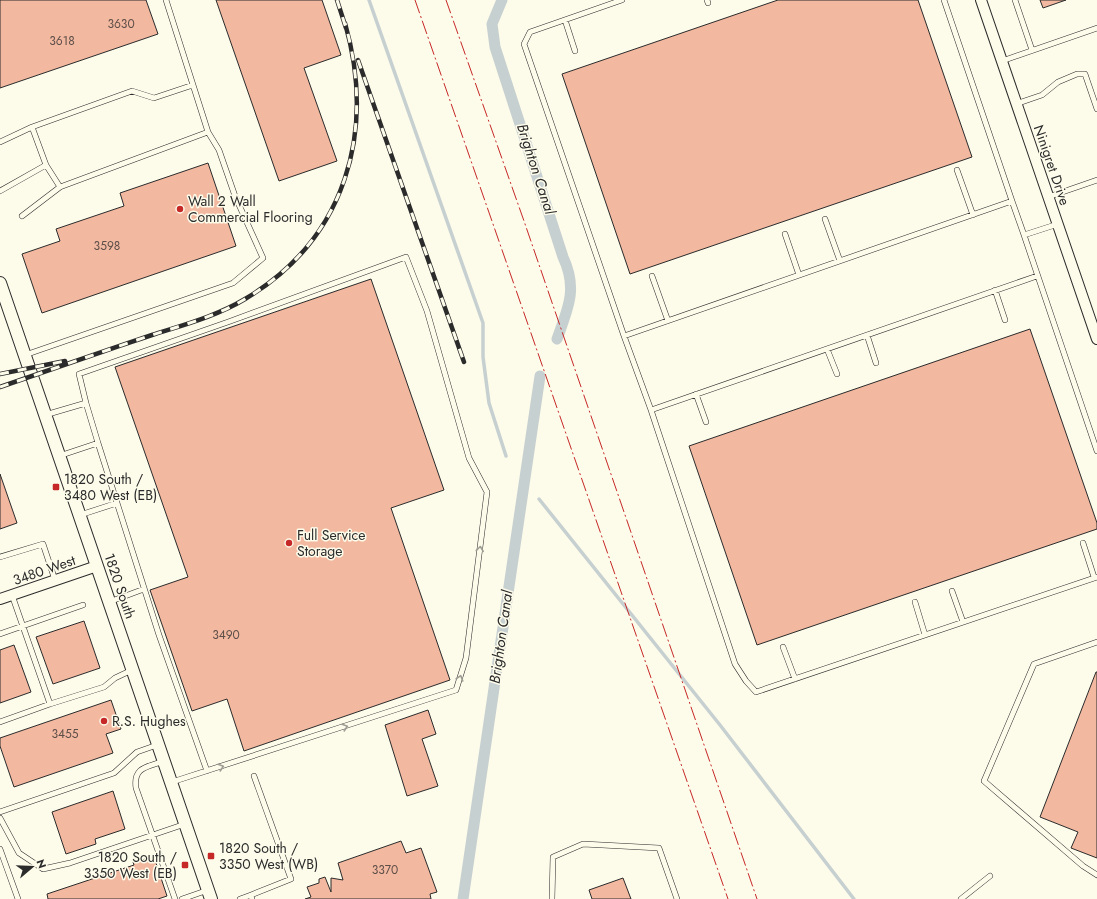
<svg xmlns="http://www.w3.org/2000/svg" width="1097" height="899" font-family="Jost,sans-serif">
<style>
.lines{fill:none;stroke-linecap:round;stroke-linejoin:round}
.stream{stroke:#c7d0d0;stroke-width:3.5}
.canal{stroke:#c7d0d0;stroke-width:11}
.building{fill:#f2b8a0;stroke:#2b2b2b}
.service-casing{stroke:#2b2b2b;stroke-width:6}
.minor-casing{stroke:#2b2b2b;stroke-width:12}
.tertiary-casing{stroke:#2b2b2b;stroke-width:14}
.service{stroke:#fdfbea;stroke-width:5}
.minor{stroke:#fdfbea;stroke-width:10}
.tertiary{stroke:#fdfbea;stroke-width:12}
.rail-casing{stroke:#2b2b2b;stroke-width:4.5}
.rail{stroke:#fdfbea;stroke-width:3;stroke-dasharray:9;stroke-linecap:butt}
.power{stroke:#c62828;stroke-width:1;stroke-dasharray:14 3 2 3;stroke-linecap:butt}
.oneway{stroke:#9e9d94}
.poi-dot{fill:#c62828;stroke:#fdfbea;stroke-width:1.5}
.labels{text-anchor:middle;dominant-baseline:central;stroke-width:3;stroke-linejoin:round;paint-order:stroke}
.number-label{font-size:12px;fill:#5d4e48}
.street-label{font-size:14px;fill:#2b2b2b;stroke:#fdfbea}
.poi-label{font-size:14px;fill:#2b2b2b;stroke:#fdfbea;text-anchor:start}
.water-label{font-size:15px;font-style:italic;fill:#2b2b2b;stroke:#fdfbea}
</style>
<rect width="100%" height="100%" fill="#fdfbea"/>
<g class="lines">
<path class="stream" d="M369,0l114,323v34l6,46 17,53
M539,499l181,226 134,174"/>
<path class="canal" d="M502,0l-10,24 3,23 68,210c15,32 5,51 -6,82
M463,899l77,-523"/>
</g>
<path class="building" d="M0,0h146l12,34 -158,54z
M216,0h106l19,55 -37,13 33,93 -58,20z
M778,0h140l54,157 -342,117 -68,-200z
M1040,0h26l-23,8z
M208,163l28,83 -194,67 -20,-59 38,-13 -4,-12 68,-23 -4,-13z
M371,279l73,211 -53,18 59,172 -206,71 -17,-52 -35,12 -42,-121 38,-13 -73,-210z
M1030,329l67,194v6l-340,116 -68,-199z
M0,474l17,49 -17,6z
M84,621l16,47 -47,16 -17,-47z
M14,645l17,47 -31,11v-53z
M1096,672h1v186l-26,-10 7,-16 -38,-15z
M111,700l10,29 -15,5 7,19 -99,34 -14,-41v-8z
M428,710l8,24 -14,5 16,47 -31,10 -22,-71z
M113,791l12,38 -30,10 1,5 -30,10 -14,-42z
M401,841l5,12 15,-5 16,44 -7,2 1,5h-126l6,-2 -4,-10 12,-4v-4l6,-2 6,15v-14l12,2 -5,-17z
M154,857l13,39 -9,3h-110l-1,-5 87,-29 -1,-3z
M623,878l8,21h-39l-3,-9z"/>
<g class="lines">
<defs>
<path id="service" d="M622,0l-92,32 -6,12 100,292 388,-135 -68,-201
M707,0l1,3
M1015,0l17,50
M565,20l10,31
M1002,61l95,-33
M1016,104l26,-9 16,-13 19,-8h8l12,35
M0,142l32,-15
M46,165l-14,-38 100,-36 22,7 39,-13
M957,170l16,45
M0,191l46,-26 14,22 148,-55 -42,-132
M1048,197l49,-17
M1012,201l12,34 34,-11
M22,216l38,-29
M825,219l15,42
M785,234l14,41
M1024,235l73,216
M652,276l16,45
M1037,276l-386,134 84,254 11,17 10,11 341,-115
M995,290l10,30
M867,335l9,28
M624,336l27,74
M827,349l10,25
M25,355l208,-72 30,-25 -28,-62 -16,-46 -11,-18
M696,394l10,28
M45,415l41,-12 -7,-29 149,-52 178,-65 21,54 42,147 18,34 -21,166 -10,32 -284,92
M98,443l61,192 48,136
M59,456l39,-13 -12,-40
M80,515l37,-12
M1083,543l11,34
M0,557l43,-13 12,36
M952,591l11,31
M12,595l38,109 54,-17 11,-9 17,-8
M109,602l35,-13
M915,602l10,33
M0,634l83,-29
M1097,642l-63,22 -50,117 99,85 14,9
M783,647l12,32
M0,722l50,-18
M164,761c-17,6 -31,6 -28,27l39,111
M0,812l114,-39 23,-21 20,-7
M0,818l19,35 24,16 27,-6 115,-39
M0,849l18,50
M251,895l40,-16 -37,-103
M182,899l26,-9
M240,899l11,-4 1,4
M552,899l1,-42 30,-13 76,4 18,51
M961,899l29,-23"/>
<path id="minor" d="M981,0l116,339
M0,599l97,-33"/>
<path id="tertiary" d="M0,283l211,616"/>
</defs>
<use href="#service" class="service-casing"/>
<use href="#minor" class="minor-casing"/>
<use href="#tertiary" class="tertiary-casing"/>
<use href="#service" class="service"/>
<use href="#minor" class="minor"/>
<use href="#tertiary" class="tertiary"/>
<defs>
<path id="rail" d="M337,0l9,28
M358,60l106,302
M0,374l65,-13
M0,387c50,-17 101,-35 152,-52 31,-10 65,-19 93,-36 101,-60 131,-167 100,-276"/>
</defs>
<use href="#rail" class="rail-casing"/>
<use href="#rail" class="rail"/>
<path class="power" d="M415,0l313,899
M446,0l78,221 233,678"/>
</g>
<defs><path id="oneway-chevron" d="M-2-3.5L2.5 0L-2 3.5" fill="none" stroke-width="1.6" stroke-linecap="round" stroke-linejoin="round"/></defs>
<g class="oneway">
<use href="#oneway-chevron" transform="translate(480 549) rotate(-83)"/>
<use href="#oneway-chevron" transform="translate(460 678) rotate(-73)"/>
<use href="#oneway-chevron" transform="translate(345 727) rotate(-18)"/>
<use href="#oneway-chevron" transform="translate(221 767) rotate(-18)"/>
</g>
<g class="poi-dot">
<circle cx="180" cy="209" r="4"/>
<rect x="52" y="483" width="8" height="8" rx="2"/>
<circle cx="289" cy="543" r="4"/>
<circle cx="104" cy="721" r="4"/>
<rect x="207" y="852" width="8" height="8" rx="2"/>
<rect x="181" y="861" width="8" height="8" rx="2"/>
</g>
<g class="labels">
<g class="number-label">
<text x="121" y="24">3630</text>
<text x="62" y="41">3618</text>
<text x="107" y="246">3598</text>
<text x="226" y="635">3490</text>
<text x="65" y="734">3455</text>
<text x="385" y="870">3370</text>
</g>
<g class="street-label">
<text transform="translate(1052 165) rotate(71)">Ninigret Drive</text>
<text transform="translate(44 570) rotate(-19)">3480 West</text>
<text transform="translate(120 586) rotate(71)">1820 South</text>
</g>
<g class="poi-label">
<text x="188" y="201">Wall 2 Wall<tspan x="188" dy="16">Commercial Flooring</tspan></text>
<text x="64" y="479">1820 South /<tspan x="64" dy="16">3480 West (EB)</tspan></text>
<text x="297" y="535">Full Service<tspan x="297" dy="16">Storage</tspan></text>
<text x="112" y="721">R.S. Hughes</text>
<text x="219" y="848">1820 South /<tspan x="219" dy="16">3350 West (WB)</tspan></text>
<text x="177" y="857" text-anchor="end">1820 South /<tspan x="177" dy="16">3350 West (EB)</tspan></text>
</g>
<g class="water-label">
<text transform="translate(536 169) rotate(72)">Brighton Canal</text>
<text transform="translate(501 637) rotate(-82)">Brighton Canal</text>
</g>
</g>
<g transform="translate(32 867) rotate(71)" stroke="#fdfbea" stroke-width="3" paint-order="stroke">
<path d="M0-3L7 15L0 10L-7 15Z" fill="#2b2b2b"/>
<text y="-6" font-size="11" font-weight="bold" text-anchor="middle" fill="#2b2b2b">N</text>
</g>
</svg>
